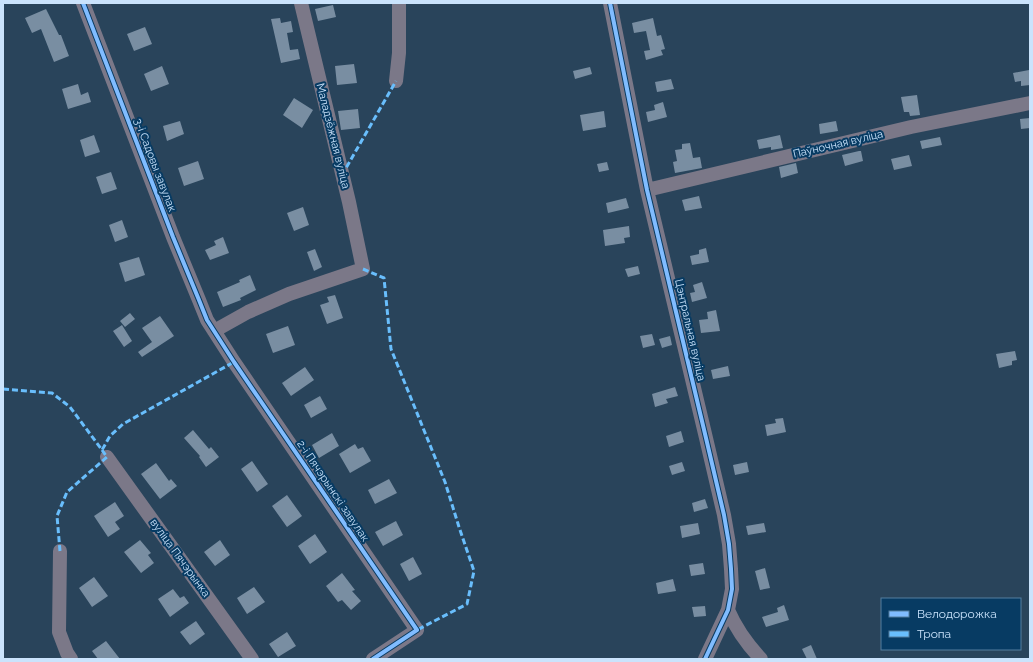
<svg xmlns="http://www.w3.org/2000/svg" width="1033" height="662" font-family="Raleway,sans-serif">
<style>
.building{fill:#798ea2}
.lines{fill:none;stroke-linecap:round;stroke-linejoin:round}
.minor{stroke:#7b7888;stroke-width:14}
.quiet{stroke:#69befc;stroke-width:3;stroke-dasharray:6 3;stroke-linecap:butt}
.cycleway-casing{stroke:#073b63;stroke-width:6}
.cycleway{stroke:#80bcff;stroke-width:4}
.labels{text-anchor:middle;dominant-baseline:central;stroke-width:4;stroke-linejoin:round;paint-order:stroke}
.street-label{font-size:11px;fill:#cae3fc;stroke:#073b63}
</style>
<rect width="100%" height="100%" fill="#29445b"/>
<path class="building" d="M333,5l3,12 -18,4 -3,-12z
M46,9l13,26h2l8,21 -15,6 -13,-33 -9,4 -7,-15z
M280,18l1,5 10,-2 2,11 -6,1 3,17 8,-1 2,10 -19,4 -10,-44z
M653,18l4,18 4,-1 4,14 -4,1 2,5 -17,5 -2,-9 6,-1 -4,-19 -12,2 -2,-10z
M145,27l7,17 -18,7 -7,-17z
M354,64l3,19 -20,2 -2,-19z
M162,66l7,18 -18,7 -7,-17z
M590,67l2,7 -17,5 -2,-8z
M1029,70l1,15 -9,1v-5l-6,1 -2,-9z
M671,79l3,10 -17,3 -2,-10z
M78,84l3,11 7,-3 3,10 -23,7 -6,-20z
M917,95l3,20 -10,1 -1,-4h-5l-3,-15z
M294,98l19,12 -11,18 -19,-13z
M663,102l4,15 -19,5 -2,-10 9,-2 -1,-5z
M358,109l2,19 -19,2 -3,-19z
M604,111l2,16 -23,4 -3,-16z
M1030,118v10l-9,1 -1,-10z
M180,121l4,13 -17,7 -4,-15z
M836,121l2,10 -18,3 -1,-10z
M94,135l6,17 -15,5 -5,-17z
M780,135l3,13 -12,2v-3l-12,2 -2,-9z
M940,137l2,8 -20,4 -2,-8z
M690,143l3,15 7,-1 2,11 -27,5 -2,-11 4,-1 -2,-11 7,-1v-5z
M859,151h2l2,10 -18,5 -3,-11z
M909,155l3,11 -18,4 -3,-11z
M198,161l6,18 -20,7 -6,-18z
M607,162l2,8 -10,2 -2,-8z
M796,163l2,10 -17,5 -2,-11z
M111,172l6,17 -15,5 -6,-17z
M699,196l3,12 -17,3 -3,-11z
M626,198l3,10 -21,5 -2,-10z
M303,207l6,18 -15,6 -7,-18z
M122,220l6,17 -13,5 -6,-17z
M629,226l1,11 -6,1 1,5 -20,3 -2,-16z
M223,237l6,16 -19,7 -5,-10 11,-5 -2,-4z
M706,248l3,14 -17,3 -2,-9 9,-2v-4z
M315,249l7,18 -8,4 -7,-19z
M139,257l6,18 -20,7 -6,-19z
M638,266l2,8 -12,3 -3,-8z
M250,275l6,15 -16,8 1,2 -18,7 -6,-15 23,-10 -1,-2z
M702,282l5,16 -15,4 -2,-9 5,-1 -2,-7z
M335,295l8,23 -16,6 -7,-19 9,-3 -2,-5z
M716,310l4,21 -19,2 -2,-13 9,-1 -1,-7z
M130,313l5,6 -10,8 -5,-6z
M160,316l14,20 -32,21 -4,-5 14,-10 -10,-14z
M122,325l10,16 -8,6 -11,-16z
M288,326l7,19 -22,8 -7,-19z
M652,334l3,11 -12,3 -3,-12z
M670,336l2,9 -10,3 -3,-9z
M1015,351l2,9 -5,1v4l-13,3 -3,-14z
M728,366l2,10 -17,3 -2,-9z
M305,367l9,13 -23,16 -9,-13z
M675,387l3,9 -12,3 2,4 -13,4 -3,-13z
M320,396l7,13 -16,9 -7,-13z
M783,418l3,14 -19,4 -2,-11 11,-2 -1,-4z
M193,430l16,19 2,-2 8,10 -13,10 -7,-10 1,-1 -16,-18z
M681,431l3,11 -15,5 -3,-11z
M332,433l7,13 -20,12 -7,-13z
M355,444l3,5 5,-2 8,14 -21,12 -11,-19z
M252,461l16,23 -11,8 -16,-23z
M682,462l3,9 -13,4 -3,-9z
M747,462l2,10 -14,3 -2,-10z
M156,463l13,18 2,-2 6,7 -17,13 -19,-25z
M389,479l8,14 -22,11 -7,-14z
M287,495l15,21 -15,11 -15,-21z
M705,499l3,9 -14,4 -2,-9z
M115,502l9,14 -9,6 5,7 -12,8 -14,-21z
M396,521l7,14 -20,11 -8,-14z
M698,523l2,11 -18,4 -2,-12z
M764,523l2,9 -18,3 -2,-9z
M315,534l12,18 -17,12 -12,-18z
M140,540l11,13 -3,2 6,8 -13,10 -17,-21z
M220,540l10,15 -15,11 -11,-14z
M413,557l9,17 -13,7 -9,-17z
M703,563l2,11 -14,2 -2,-11z
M765,568l5,20 -10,2 -5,-19z
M342,573l13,17 -3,1 9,10 -10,9 -9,-10 -4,2 -12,-16z
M94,577l14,19 -16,11 -13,-19z
M673,579l3,12 -18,3 -2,-11z
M254,587l11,15 -18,12 -10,-16z
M173,589l7,9 4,-2 5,7 -19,14 -12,-18z
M784,605l5,15 -23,7 -4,-10 16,-5 -1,-4z
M705,606l1,10 -12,1 -2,-10z
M196,621l9,13 -15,11 -10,-13z
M287,632l9,14 -18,11 -9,-13z
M106,641l14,18h-22l-6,-8z
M811,645l6,14h-10l-5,-10z"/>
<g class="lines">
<path class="minor" d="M83,3l90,234 26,63 8,20 27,42 183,268 -44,29
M610,3l37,187 59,248 18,77 5,29 2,25 1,20 -4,21 -23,49
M396,81l3,-28v-50
M647,190l264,-63 119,-24
M214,331l34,-19 41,-18 74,-25 -14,-67 -48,-199
M107,457l145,202
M60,551l-1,81 8,21 4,6
M728,610c8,19 19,34 33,49"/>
<path class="quiet" d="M342,175l54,-94
M363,269l21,9 7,71 54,133 14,45 15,44 -7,33 -50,26
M3,389l49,4 18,14 32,43 8,-14 13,-12 111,-62
M60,551l-3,-35 10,-24 40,-35 -5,-7"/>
<defs>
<path id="cycleway" d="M83,3l90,234 26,63 8,20 27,42 183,268 -44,29
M610,3l37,187 59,248 18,77 5,29 2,25 1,20 -4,21 -23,49"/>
</defs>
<use href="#cycleway" class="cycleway-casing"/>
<use href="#cycleway" class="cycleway"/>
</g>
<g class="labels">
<g class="street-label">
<text transform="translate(333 136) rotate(76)">Маладзёжная вуліца</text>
<text transform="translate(838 144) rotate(-13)">Паўночная вуліца</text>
<text transform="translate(155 165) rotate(69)">3-і Садовы завулак</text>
<text transform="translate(690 330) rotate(77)">Цэнтральная вуліца</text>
<text transform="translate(333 491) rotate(56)">2-і Пячэрынскі завулак</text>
<text transform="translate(180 558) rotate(54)">вуліца Пячэрынка</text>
</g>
</g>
<rect width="1033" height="662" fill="none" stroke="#cae3fc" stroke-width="8"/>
<rect x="881" y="598" width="140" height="52" fill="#073b63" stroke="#557ea0"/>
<rect x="889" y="611" width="20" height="6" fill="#80bcff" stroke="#557ea0"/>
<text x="917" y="618" font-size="12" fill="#cae3fc">Велодорожка</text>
<rect x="889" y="631" width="20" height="6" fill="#69befc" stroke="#557ea0"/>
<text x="917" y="638" font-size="12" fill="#cae3fc">Тропа</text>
</svg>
